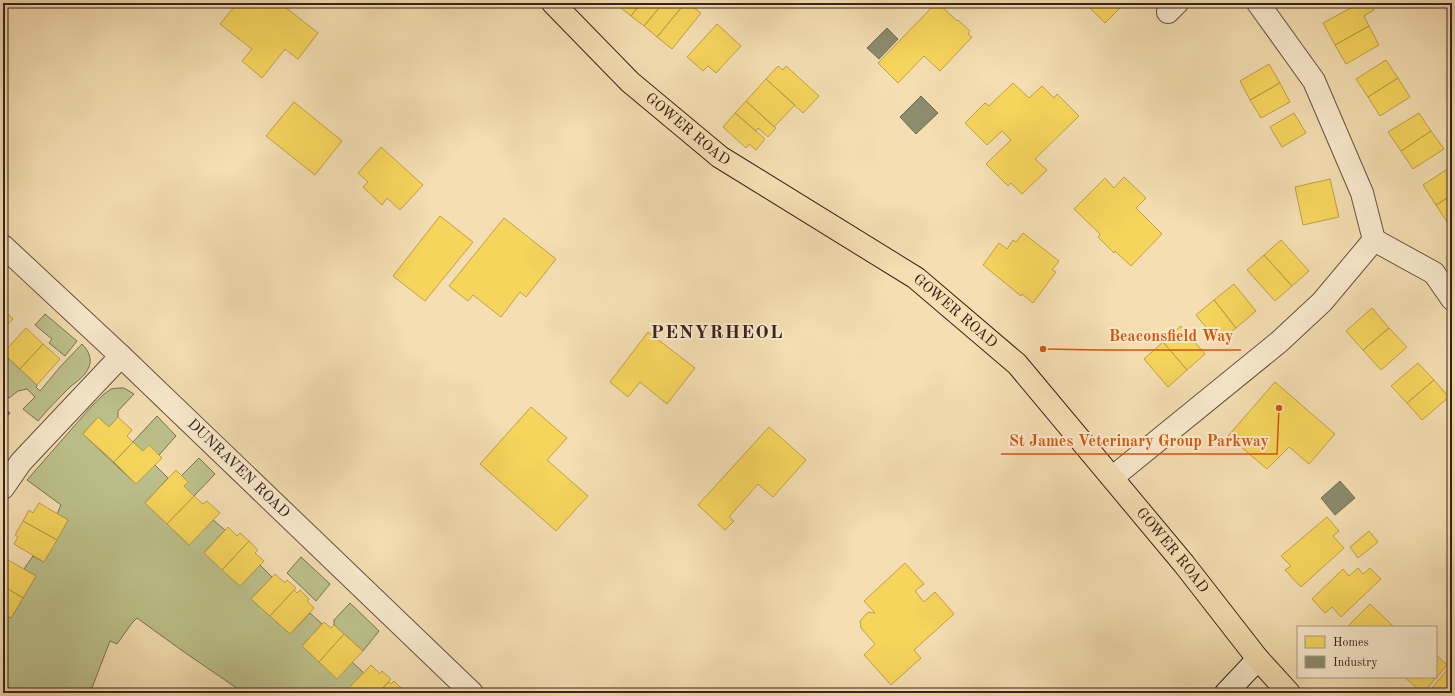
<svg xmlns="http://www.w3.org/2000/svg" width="1455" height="696" font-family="'Old Standard TT',serif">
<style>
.green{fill:#bcc18c;stroke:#7a7253}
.homes{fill:#f6d55c;stroke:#bda048}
.industry{fill:#8c8c6e;stroke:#736c55}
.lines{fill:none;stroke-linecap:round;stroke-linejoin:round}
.street-casing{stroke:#685240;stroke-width:24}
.secondary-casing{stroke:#39231a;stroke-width:24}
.primary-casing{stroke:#39231a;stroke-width:24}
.street{stroke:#f8eacd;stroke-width:22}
.secondary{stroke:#f8eacd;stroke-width:22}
.primary{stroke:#f4deb2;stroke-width:22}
.labels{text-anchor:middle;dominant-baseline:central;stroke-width:4;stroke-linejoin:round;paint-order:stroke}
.street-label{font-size:15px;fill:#39231a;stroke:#f8eacd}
.district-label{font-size:19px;font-weight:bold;letter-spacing:1px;fill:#39231a;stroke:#f8eacd}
.leader{fill:none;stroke:#d6540d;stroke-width:1.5}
.callout-dot{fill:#d6540d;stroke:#f8eacd;stroke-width:1.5}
.callout-label{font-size:16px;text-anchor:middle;font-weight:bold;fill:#d6540d;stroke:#f8eacd;stroke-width:4;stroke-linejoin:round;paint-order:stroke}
</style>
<rect width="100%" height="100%" fill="#f4deb2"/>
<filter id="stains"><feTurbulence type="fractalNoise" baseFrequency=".005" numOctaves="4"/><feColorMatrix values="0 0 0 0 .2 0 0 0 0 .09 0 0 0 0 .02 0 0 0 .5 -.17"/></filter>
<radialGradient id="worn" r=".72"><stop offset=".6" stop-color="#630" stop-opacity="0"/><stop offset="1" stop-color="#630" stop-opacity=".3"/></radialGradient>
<path class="green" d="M45,314l32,27 -12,15 -16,-13 3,-4 -17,-14z
M82,344c7,7 11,16 6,25 -3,7 -12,13 -18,18 -11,11 -22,22 -32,34l-15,-12 12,-12 -8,-8 -9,2 -9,7 -6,-5v-29l5,-6 29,27 -1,2 4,4 20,-24z
M118,388h6l10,6 -16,17v6l-9,10 -11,-10 -15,17 53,50 19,-19 13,13 -23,25 44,42 24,-25 12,10 -21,23 36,33 20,-21 12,12 -21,22 39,35 20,-21 12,11 -20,22 35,32 15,-16 12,11 -14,20h-106l-60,-41 -47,-34 -5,5 -15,21 -7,-3 -20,52h-82l2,-5 -7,-3v-71l8,4 25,-42 -12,-7 9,-13 11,6 24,-42 -11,-6 4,-9 -34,-25 63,-72 14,-14 7,-5z
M157,416l19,20 -17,19 -16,-4 -10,-9z
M199,458l16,16 -21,22 -10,-10 4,-4 -7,-6z
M301,557l29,27 -14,17 -29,-28z
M350,603l29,28 -16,20 -29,-26v-5z"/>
<path class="homes" d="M237,3h43l38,30 -20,26 -13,-10 -23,29 -20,-17 10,-12 -32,-25z
M617,3h24l-10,13 -15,-12z
M641,3h22l-19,23 -13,-10z
M663,3h22l-28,34 -13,-11z
M685,3h12l-4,4 8,6 -29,36 -15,-12z
M936,3h2l19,18 1,-1 12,11 -2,3 4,3 -32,34 -16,-15 -26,27 -20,-20z
M1085,3h40l-20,20z
M1364,3h6l4,7 -10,6 5,10 -34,19 -12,-22 35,-19 1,2z
M717,24l24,22 -25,27 -8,-7 -5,5 -16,-14z
M1369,26l10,19 -33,19 -11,-19z
M1386,60l12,18 -30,19 -12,-18z
M1269,64l11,19 -30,17 -10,-19z
M778,66l5,4 3,-4 33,30 -16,17 -37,-34z
M1398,78l12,19 -30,19 -12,-19z
M766,79l29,26 -21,22 -28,-26z
M1013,83l16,15 13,-12 12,12 3,-4 22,22 -44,43 12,11 -25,24 -11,-11 -3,3 -22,-22 25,-24 -9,-9 -15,14 -22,-22 20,-20 4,3z
M1280,83l10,19 -29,16 -11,-18z
M746,101l30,27 -8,9 -10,-9 -2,3 -21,-18z
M294,102l48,39 -27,34 -49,-39z
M735,113l30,26 -9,11 -7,-6 -3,4 -23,-21z
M1294,113l12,20 -24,14 -12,-20z
M1419,113l12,18 -30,20 -13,-19z
M1431,131l13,18 -31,20 -12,-18z
M381,147l42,38 -23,25 -13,-12 -5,7 -19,-18 5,-5 -10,-9z
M1452,166v29l-16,10 -13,-20z
M1124,177l22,21 -10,10 26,26 -31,32 -16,-15 -1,2 -16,-16 2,-3 -26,-25 31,-31 9,10z
M1330,179l9,38 -36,8 -8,-38z
M1452,195v28l-3,2 -13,-20z
M440,216l33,26 -48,59 -32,-25z
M504,218l52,41 -30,38 -6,-5 -19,25 -28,-22 -5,6 -19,-15z
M1023,233l36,28 -7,9 4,2 -23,31 -11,-9 -1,2 -38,-31 16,-22 8,6 6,-9 3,2z
M1281,240l28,31 -17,15 -28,-31z
M1264,255l28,31 -17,15 -28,-31z
M1234,284l22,27 -20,17 -22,-28z
M1214,300l22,28 -18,14 -22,-27z
M3,305l4,4 -2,2 8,8 -10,10z
M1372,308l17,20 -26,22 -17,-19z
M1181,326l24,28 -18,16 -24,-28z
M26,328l17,16 -23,25 -17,-16z
M1389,328l18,19 -26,23 -18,-20z
M648,332l47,36 -28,36 -27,-22 -12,15 -18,-15z
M1163,342l24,28 -19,17 -24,-28z
M43,344l17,15 -23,26 -17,-16z
M1418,363l16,17 -27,23 -16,-17z
M1434,380l15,17 -27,23 -15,-17z
M1275,382l60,52 -26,30 -20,-17 -22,22 -39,-33z
M531,407l36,31 -20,22 41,36 -32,35 -76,-67z
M98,417l11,10 9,-10 14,13 -5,6 6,6 -19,20 -31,-28z
M769,427l37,33 -33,37 -15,-13 -29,33 5,4 -9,9 -27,-25z
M133,442l10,9 6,-6 13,13 -26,26 -22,-22z
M176,470l12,12 -4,4 10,10 -27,28 -22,-21z
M194,496l9,8 4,-3 13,12 -31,32 -22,-21z
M39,503l29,17 -11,20 -34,-19 6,-11 4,3z
M1327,517l12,14 -6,5 11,12 -43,39 -16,-17 6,-4 -10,-10z
M23,521l34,19 -13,22 -30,-18 4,-7 -3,-2z
M228,527l9,9 3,-3 9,8 -27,29 -18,-17z
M1369,531l9,11 -20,16 -8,-11z
M249,541l9,9 -3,3 9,8 -24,25 -18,-16z
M3,557l33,19 -13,22 -20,-12z
M905,563l19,21 -9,7 9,11 11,-10 19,22 -40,36 7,8 -30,27 -27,-30 11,-11 -14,-16 -1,-7 8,-9 7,1 -11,-12z
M1358,568l5,6 7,-6 11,11 -40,38 -9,-10 -7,6 -13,-14 31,-30 6,7z
M275,574l10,9 2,-3 9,8 -26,28 -19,-17z
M3,586l20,12 -12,20 -8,-4z
M294,590l3,3 3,-3 9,9 -2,2 7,7 -24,26 -20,-18z
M1370,604l24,23h-47z
M324,622l7,6 3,-3 10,9 -25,28 -17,-16z
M344,634l19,17 -26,28 -18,-17z
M1436,655l11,10 -24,28 -19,-16h32z
M1452,664v29h-24z
M371,665l9,9 2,-3 9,8 -13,14h-28l-3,-3z
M394,681l8,8 -3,3 1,1h-22l11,-11 2,2z
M3,685l7,3 -2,5h-5z"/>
<path class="industry" d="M887,28l11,11 -19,20 -12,-11z
M921,96l17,17 -22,21 -16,-17z
M3,407l7,6 -7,8z
M1340,481l15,17 -20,17 -14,-17z"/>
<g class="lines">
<defs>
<g id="street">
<path d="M1168,12l9,-9"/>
<path d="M1374,240l60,33 18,26"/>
<path id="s1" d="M3,246l118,110 351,337"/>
<path d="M1113,477l166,-135 43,-40 52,-62 -12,-47 -48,-112 -56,-78"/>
<path d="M3,488l18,-26 100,-106"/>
</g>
<path id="secondary" d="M1226,693l32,-34"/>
<g id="primary">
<path id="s2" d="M553,3l77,79 90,75 196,121 101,86 167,200 74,95 31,34"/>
</g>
</defs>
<use href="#street" class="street-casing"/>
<use href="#secondary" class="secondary-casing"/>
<use href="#primary" class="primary-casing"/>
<use href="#street" class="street"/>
<use href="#secondary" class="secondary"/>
<use href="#primary" class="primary"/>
</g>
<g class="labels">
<g class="street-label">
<text stroke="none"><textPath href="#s2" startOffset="185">GOWER ROAD</textPath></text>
<text stroke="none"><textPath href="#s2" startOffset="509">GOWER ROAD</textPath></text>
<text stroke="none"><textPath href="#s1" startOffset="324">DUNRAVEN ROAD</textPath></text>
<text stroke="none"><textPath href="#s2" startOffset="833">GOWER ROAD</textPath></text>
</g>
<g class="district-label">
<text x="717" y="333">PENYRHEOL</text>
</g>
</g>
<path class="leader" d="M1043 349L1100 350H1241M1279 408L1277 454H1001"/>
<g class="callout-dot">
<circle cx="1043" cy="349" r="4"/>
<circle cx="1279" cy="408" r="4"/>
</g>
<g class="callout-label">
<text x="1171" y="341">Beaconsfield Way</text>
<text x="1139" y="446">St James Veterinary Group Parkway</text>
</g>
<rect width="1455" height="696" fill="none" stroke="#f4deb2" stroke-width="16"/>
<rect x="4" y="4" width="1447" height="688" fill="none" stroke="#39231a" stroke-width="2"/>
<rect x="8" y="8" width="1439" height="680" fill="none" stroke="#39231a"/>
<rect x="1297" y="626" width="140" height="52" fill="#f8eacd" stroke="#ac9a85"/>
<rect x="1305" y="636" width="20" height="12" fill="#f6d55c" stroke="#ac9a85"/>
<text x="1333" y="646" font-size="12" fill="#39231a">Homes</text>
<rect x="1305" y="656" width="20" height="12" fill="#8c8c6e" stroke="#ac9a85"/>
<text x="1333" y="666" font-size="12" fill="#39231a">Industry</text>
<rect width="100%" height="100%" filter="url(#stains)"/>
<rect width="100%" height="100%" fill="url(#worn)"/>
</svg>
